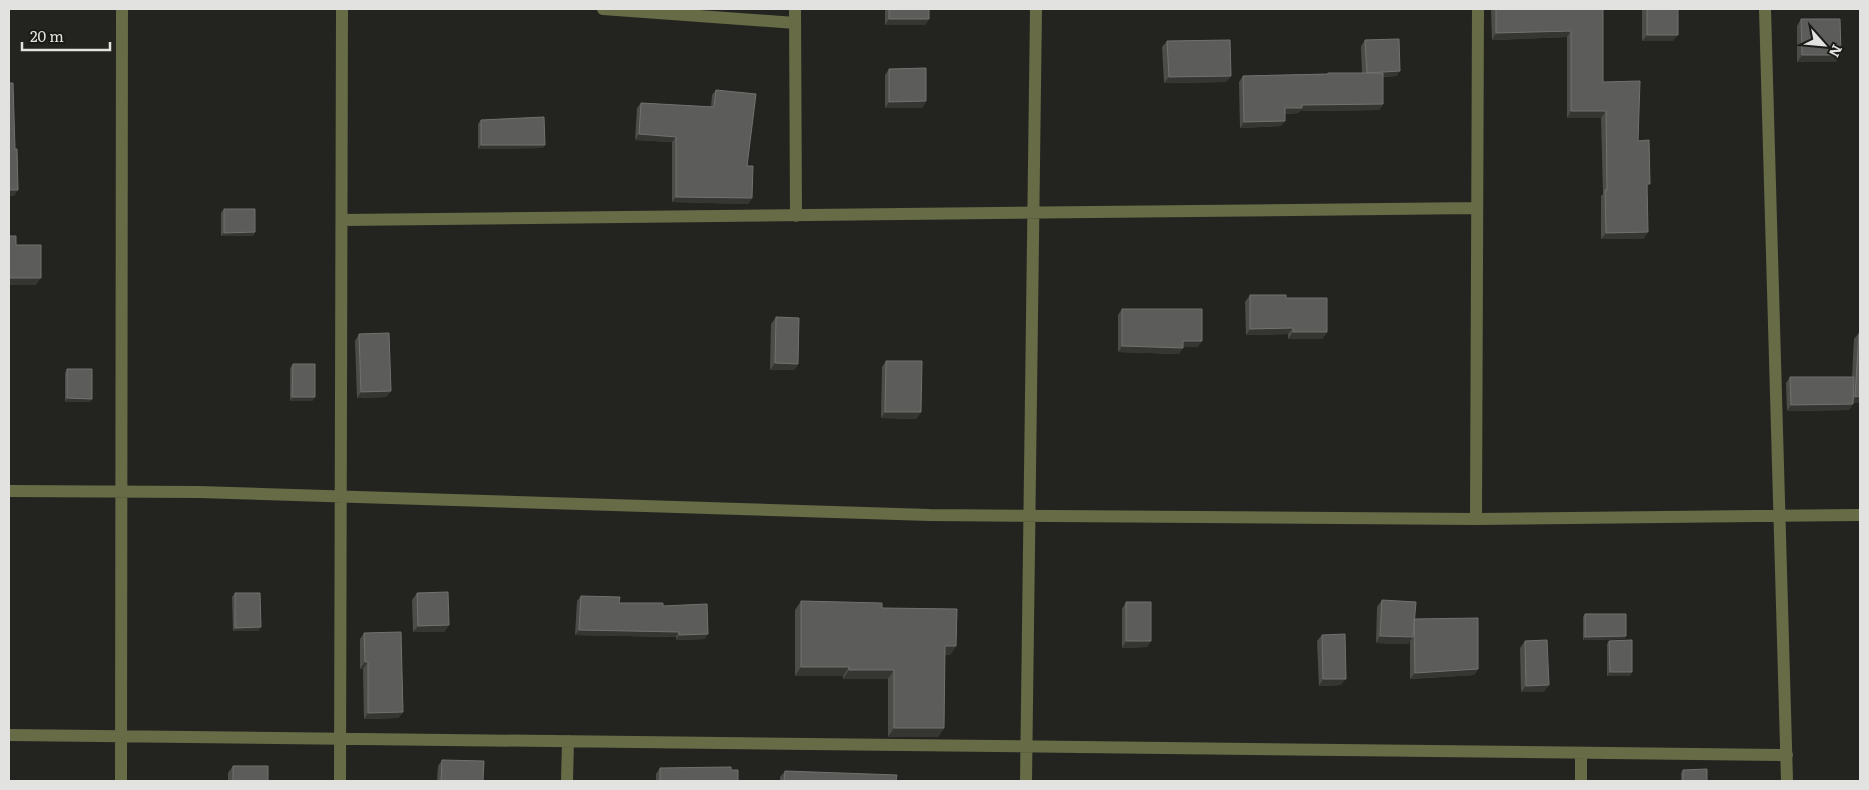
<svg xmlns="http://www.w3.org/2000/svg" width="1869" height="790" font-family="Literata,serif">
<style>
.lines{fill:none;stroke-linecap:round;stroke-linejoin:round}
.street{stroke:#676b46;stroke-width:12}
.wall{fill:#4c4d49}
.shaded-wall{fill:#353632}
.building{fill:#5c5d5a;stroke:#71726f}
</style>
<rect width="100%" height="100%" fill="#232420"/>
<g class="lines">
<path class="street" d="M603,9l192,14
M795,9l1,207
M1765,9l22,772
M342,220l1135,-12
M9,491l190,1 730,23 547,4 384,-4
M1476,519l2,-510
M9,735l1778,20
M121,781l1,-772
M340,781l2,-772
M567,781l1,-40
M1026,781l10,-772
M1581,781v-28"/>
</g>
<path class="wall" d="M885,9h44v10l-4,6h-40z
M1491,9h112v73l35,59 9,46 -3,52h-43v-43l2,-2 -2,-76h-34v-81l-75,3z
M1642,9h36l-5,32h-31z
M1801,19l35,43h-39v-36z
M1365,40l35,31 -4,5 -13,1v27l-4,6 -79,1 -2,2 -13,1 -4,12 -41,2 -1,-46 4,-6 84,-2 1,-1h34l-1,-27z
M1167,41l64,35 -5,6 -62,1 -2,-36z
M889,69l37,32 -4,7h-37v-33z
M716,90l31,76 5,32 -4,6 -76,-2v-60l-37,-2 2,-32 4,-5 70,4 1,-12z
M481,120l64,25 -3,3 -64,1v-25z
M224,209l31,23 -2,4h-32v-23z
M1250,295l36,3 41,34 -5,7h-34v-5l-42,1 -1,-33z
M1122,309l76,38h-15l-4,7 -61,-2v-37z
M776,317l22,47 -4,6h-24l1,-46z
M1859,333h1v70h-7l-4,7 -62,1 -1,-28 4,-6h62l2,-38z
M359,334l32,57 -5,6 -29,1 -2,-57z
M886,361l35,51 -5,7 -35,-1 1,-51z
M293,364l22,33 -3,4h-22v-33z
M67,369l25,30 -2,3h-25v-29z
M235,593l26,34 -3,4h-25l-1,-34z
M417,593l32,32 -5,7h-31l-1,-32z
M581,596l38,7 44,3 42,33 -29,1v-3l-101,-2 2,-34z
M1382,600l32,19 64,50 -4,6 -64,4v-38l-2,3 -32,-1 1,-36z
M801,601l81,7 74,38 -6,9h-5l-1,73 -6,9h-50v-58h-45v-3h-48v-66z
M1126,602l25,39 -4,6 -25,1v-39z
M1585,614l41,22 -2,3 -41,1v-23z
M364,633l39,79 -5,6 -34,1 -1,-50h-3v-30z
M1322,635l19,50 -22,1 -2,-45z
M1525,641l19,51h-23l-1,-44z
M1609,641l21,35h-23v-32z
M442,760l41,21h-46l1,-15z
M233,766l35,15h-40v-8z
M660,768l71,2 7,11h-82v-7z
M1683,770l24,11h-26v-8z
M785,771l111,10h-116v-4z"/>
<path class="shaded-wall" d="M889,19h40l-4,6h-40z
M1571,31l-4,6 -75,3 4,-7z
M1647,35h31l-5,6h-31z
M1802,55h39l-5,7h-39z
M1400,71l-4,5 -33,2 4,-5z
M1231,76l-5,6 -62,1 5,-6z
M926,101l-4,7h-37l4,-6z
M1383,104l-4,6 -79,1 -2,2 -17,1 4,-6 17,-3z
M1571,111h35l-5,7h-34z
M1285,121l-4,5 -41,2 4,-6z
M639,134l37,3 -4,5 -37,-2z
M481,145h64l-3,3 -64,1z
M9,190h9l-4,6h-5z
M676,197l76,1 -4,6 -76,-2z
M255,232l-2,4h-32l3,-3z
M1648,232l-4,7h-43l5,-6z
M9,278h32l-5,7h-27z
M1293,328l-5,6 -42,1 4,-6z
M1293,332h34l-5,7h-34z
M1183,341h19l-4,6h-19z
M1122,346l61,2 -4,6 -61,-2z
M775,363l23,1 -4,6h-24z
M391,391l-5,6 -29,1 4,-6z
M1860,396v7h-10l5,-6z
M292,397h23l-3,4h-22z
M67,398l25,1 -2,3h-25z
M1853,404l-4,6 -62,1 4,-6z
M885,412h36l-5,7 -35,-1z
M449,625l-5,7h-31l5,-6z
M261,627l-3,4h-25l2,-3z
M579,630l100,2 -3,5 -101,-2z
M708,634l-3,5 -29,1 3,-5z
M1380,636l33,1 -5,7 -32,-1z
M1626,636l-2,3 -41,1 2,-3z
M1126,641h25l-4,6 -25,1z
M945,646h11l-6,9h-11z
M365,662h3l-5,7h-3z
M801,667h48l-6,9h-48z
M1478,669l-4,6 -64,4 5,-6z
M849,670h45l-6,9h-45z
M1610,672h22l-2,4h-23z
M1323,679h23l-5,6 -22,1z
M1549,685l-5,7h-23l5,-6z
M403,712l-5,6 -34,1 4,-6z
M894,728h50l-6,9h-50z"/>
<path class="building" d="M889,9h40v10h-40z
M1496,9h107v73l37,-1 -2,60 11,-1 1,44h-3l1,48 -42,1 -1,-43h2l-1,-79h-35v-80l-75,2z
M1647,9h31v26h-31z
M1801,19h39l1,36h-39z
M1399,39l1,32 -33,2 -2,-33z
M1230,40l1,36 -62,1 -2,-36z
M926,68v33l-37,1v-33z
M1328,73h55v31l-81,1v3h-17v13l-41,1 -1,-46 85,-2z
M9,83h4l2,66h2l1,41h-9z
M716,90l40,4 -9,72h6l-1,32 -76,-1v-60l-37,-3 2,-31 73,4z
M544,117l1,28h-64v-25z
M224,209h31v23l-31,1z
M9,236h7v9h25v33h-32z
M1250,295h36v3h41v34h-34v-4l-43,1z
M1122,309h80v32h-19v7l-61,-2z
M776,317l23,1 -1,46 -23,-1z
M389,333l2,58 -30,1 -2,-58z
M1859,333h1v63l-5,1z
M886,361h36l-1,51h-36z
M293,364h22v33h-23z
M67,369h25v30l-25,-1z
M1790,377h64l-1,27 -62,1z
M448,592l1,33 -31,1 -1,-33z
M235,593h25l1,34 -26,1z
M581,596l39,1 -1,6h44v3l44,-2 1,30 -29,1v-3l-100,-2z
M1382,600l34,2 -3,35 -33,-1z
M801,601l81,2v5l75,1 -1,37h-11l-1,82h-50v-58h-45v-3h-48z
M1126,602h25v39h-25z
M1585,614h41v22l-41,1z
M1478,618v51l-63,4 -1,-54z
M401,632l2,80 -35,1v-51h-3l-1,-29z
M1345,634l1,45h-23l-1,-44z
M1547,640l2,45 -23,1 -1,-45z
M1632,640v32h-22l-1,-31z
M442,760l42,1 -1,20h-42z
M233,766h35v15h-35z
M731,767v3h7v11h-78v-13z
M1707,769v12h-24v-11z
M785,771l112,4 -1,6h-112z"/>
<rect width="1869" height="790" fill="none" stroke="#e2e3e0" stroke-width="20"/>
<g transform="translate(1824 45) rotate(117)" stroke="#1a1a17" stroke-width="4" paint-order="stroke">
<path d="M0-4L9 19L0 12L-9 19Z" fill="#e2e3e0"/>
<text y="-8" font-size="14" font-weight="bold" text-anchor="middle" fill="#e2e3e0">N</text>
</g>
<path d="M22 42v8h88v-8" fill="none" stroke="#e2e3e0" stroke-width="2.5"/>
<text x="30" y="42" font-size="15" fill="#e2e3e0" stroke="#1a1a17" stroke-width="4" paint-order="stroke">20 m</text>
</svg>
